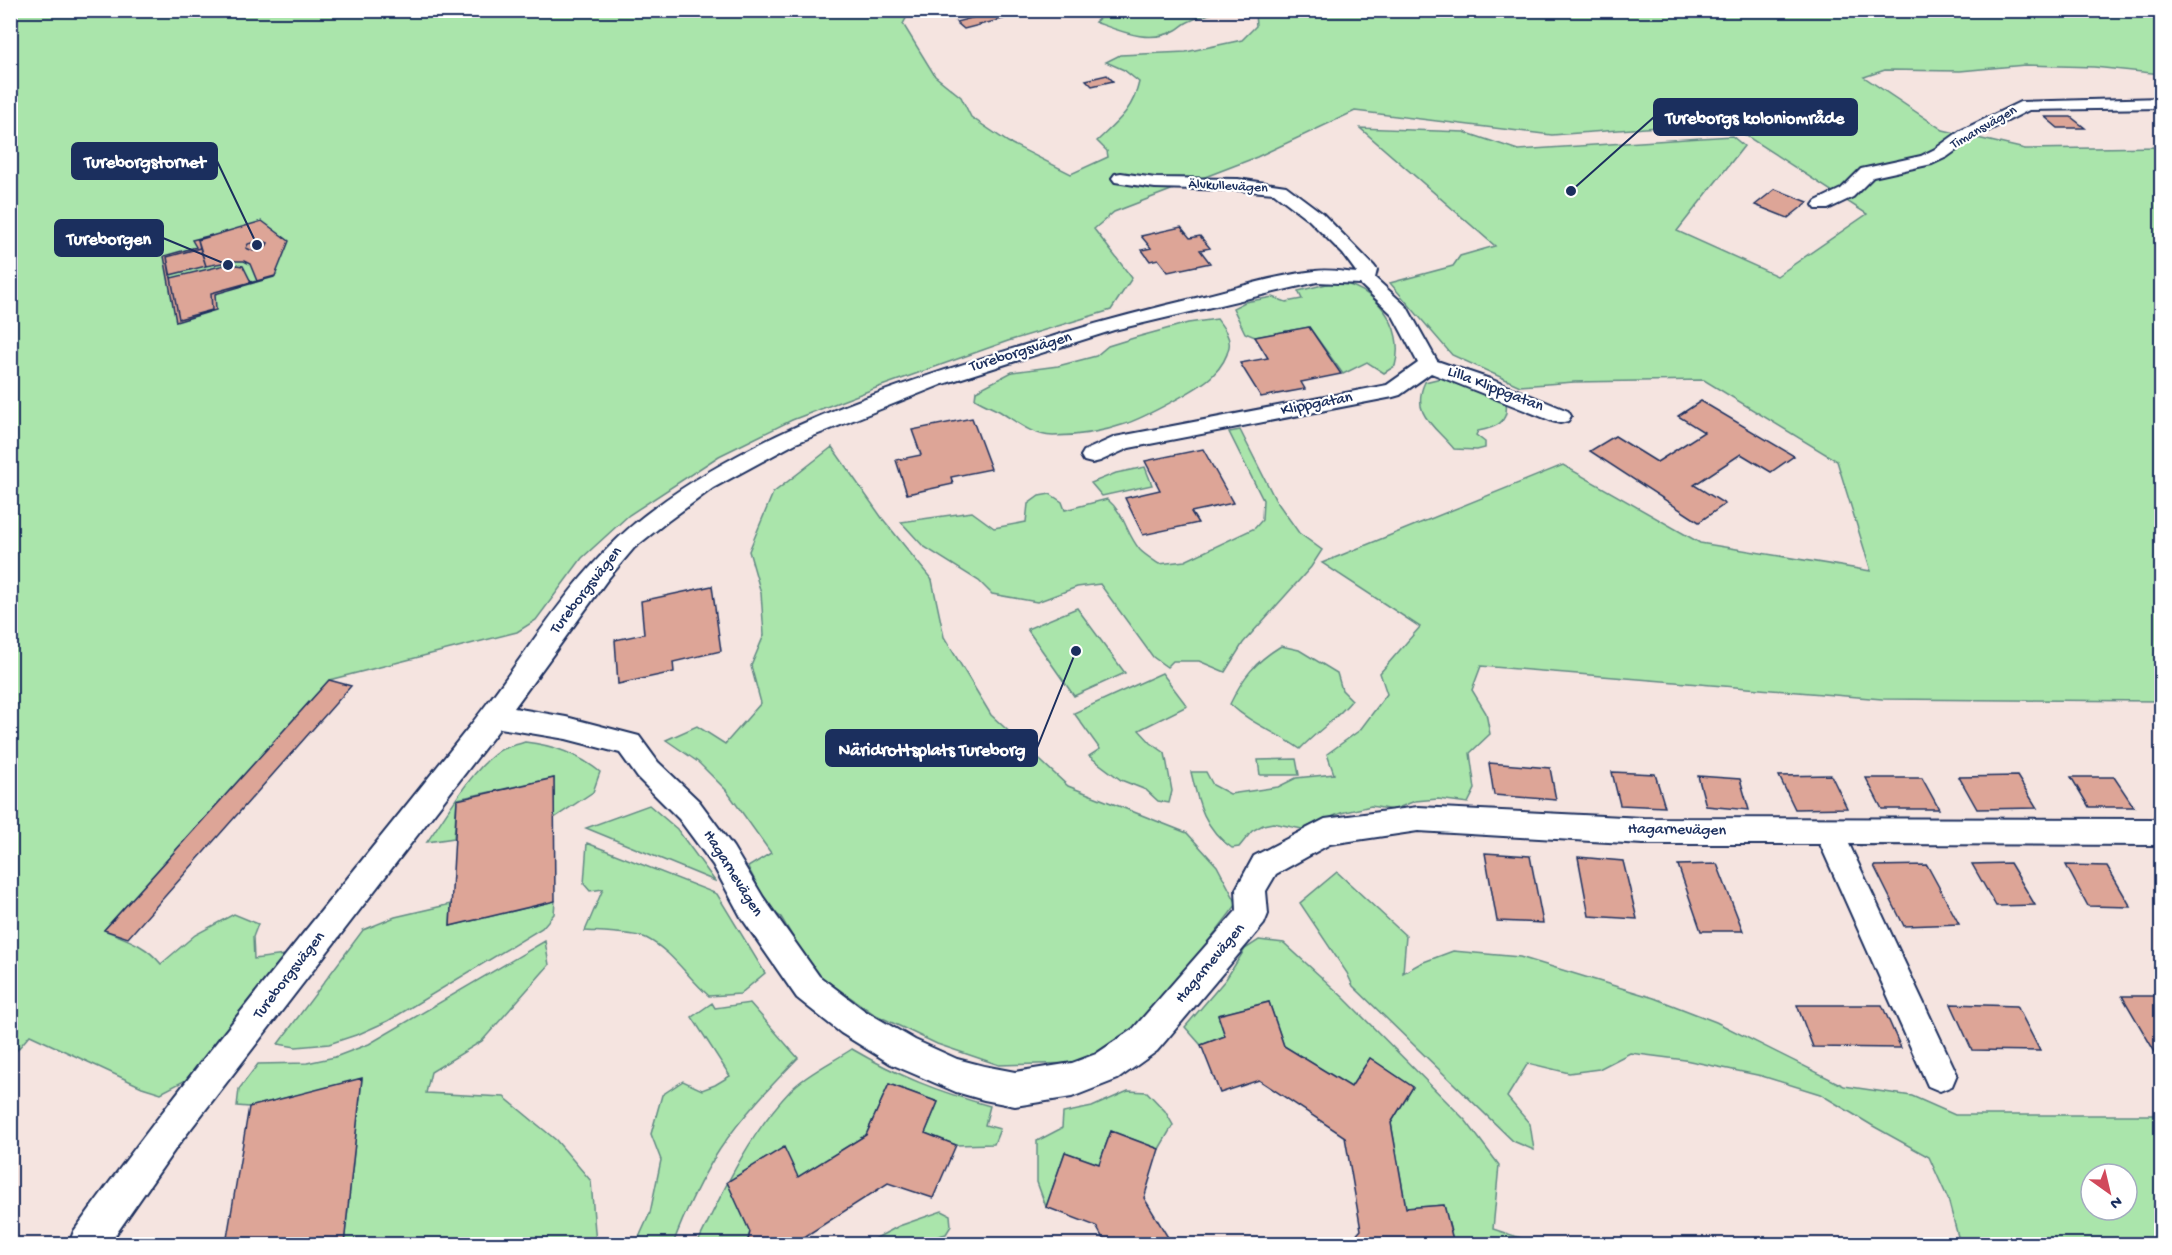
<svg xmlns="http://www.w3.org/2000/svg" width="2172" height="1255" font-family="'Gochi Hand',sans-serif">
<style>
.green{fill:#aae5ab;stroke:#628a84;stroke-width:1.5;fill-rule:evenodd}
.building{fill:#dda597;stroke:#1b2f5e;stroke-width:1.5}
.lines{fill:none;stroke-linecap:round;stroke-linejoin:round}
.minor-casing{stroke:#1b2f5e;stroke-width:4}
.minor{fill:#fff;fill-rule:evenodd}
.labels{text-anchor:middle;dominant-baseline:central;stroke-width:4.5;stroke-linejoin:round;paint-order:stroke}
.far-street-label{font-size:14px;fill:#1b2f5e;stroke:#fff}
.street-label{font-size:16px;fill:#1b2f5e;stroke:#fff}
.leader{fill:none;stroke:#1b2f5e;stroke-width:2}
.callout-dot{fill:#1b2f5e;stroke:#fff;stroke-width:2}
.callout{fill:#1b2f5e;stroke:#1b2f5e;stroke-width:2}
.callout-label{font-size:18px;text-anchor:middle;font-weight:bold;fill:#fff}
</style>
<rect width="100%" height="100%" fill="#f5e4e0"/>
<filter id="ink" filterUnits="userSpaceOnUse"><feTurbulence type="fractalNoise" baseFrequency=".0167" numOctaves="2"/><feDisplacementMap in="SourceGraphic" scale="12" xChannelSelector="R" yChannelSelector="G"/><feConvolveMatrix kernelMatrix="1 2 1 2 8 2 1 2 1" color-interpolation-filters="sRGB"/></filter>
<g filter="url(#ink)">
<path class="green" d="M11,11h899l-7,13 32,52 26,21 10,20 37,25 63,32 37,-17 -1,-6 -10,-10c20,-19 36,-31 42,-59l-15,-12 -18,-8 14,-7 66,-3 56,-12 14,-14 -1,-12 -11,-3h917v63l-67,-7 -69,-2 -65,6 -75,-1 -21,7 79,53 82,19 136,-2v554l-279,-2 -401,-33 -9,24 14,23 4,21 -20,19 5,36 -7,14 -30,-4 -23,2 -22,9 -22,-4 -30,7 -39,16 -29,-6 -10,2 -11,6 -13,16 -7,1c-27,-18 -34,-45 -41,-76h15l7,13 17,9 48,-7 18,-9 38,-4 -7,-20 33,-24 27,-36 -7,-21 40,-46 -98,-64 241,-98 137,78 171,28 -34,-110 -133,-81 -130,2 -54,4 -68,-31 -62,-72 63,-17 7,-10 35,-10 -135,-118 104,4 54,18 214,-14 12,10 -67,85 100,45 90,-62 -142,-92 -173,13 -197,-24 -98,46 -143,55 -20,17 38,49 -21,32 -103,31 -132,47 -84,32 -73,36 -90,59 -47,43 -46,62 -19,12 -188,48 -225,250c22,9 42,15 57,34l34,-29 39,-21 24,10 -5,13 1,22 31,-4 -99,125 -25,13 -19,-6 -112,-52 -19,22z
M1101,11v-1l127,1c-13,1 -28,5 -40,11 -5,2 -8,6 -12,8 -26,15 -56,1 -81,-8l8,-7z
M1335,282c40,4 71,44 60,84l-11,7 -17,-11 -24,12 -34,-47 -54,10 -10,-4 -12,-25 12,-6 28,-5 13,5 16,-3 -4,-8z
M1217,319c6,8 14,18 12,28 -2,10 -9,21 -16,28 -12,13 -70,43 -88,49 -23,8 -48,12 -72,12 -22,-1 -36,-14 -54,-25 -8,-4 -16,-7 -24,-12l1,-8 36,-19 46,-6 38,-10 12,-10 29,-9 51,-14z
M1449,376l47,19 10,8c3,20 -11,25 -28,28l-2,4 9,7v6l-8,2 -23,-1c-19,-23 -44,-35 -29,-67z
M1240,430l35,69 24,34 23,17 -11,17 -68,76 -18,29 -26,-11h-26l-6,6 -14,-10 -53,-73 -23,3 -40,15 -45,-8 -13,-13 -56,-35 -22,-24 71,-10 22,16 32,-6 2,-18 11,-8 11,-2 12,8 3,8 42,-11c19,16 18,33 33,51 5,5 13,10 19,14l26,-3 70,-33 7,-8 1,-20 -34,-68z
M832,447l50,71 50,62 12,57 47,78 77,71 119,47 30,33 20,38 -93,121 -65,38 -80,2 -62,-21 -63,-30 -61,-43 -32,-54 -11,-7 -22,-43 23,-14 -45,-63 -28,-28 -32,-22 31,-14 28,18 36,-41 -10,-37 13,-31 -3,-42 -12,-42 24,-58z
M1145,467l7,18 -50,11 -11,-13 25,-10z
M1077,608l48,65 -51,23 -47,-67z
M1281,646l18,4 38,23 5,17 10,10c-15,19 -35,31 -52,49 -23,-17 -48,-24 -70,-45 13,-27 25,-42 51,-58z
M1162,673l25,33 -48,24 12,13 14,10 7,38 -3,12 -11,-2 -12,-11 -25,-10 -32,-24 11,-7 -26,-36z
M525,742c28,3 53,12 75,30l-7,20 -39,26v-40l-97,21 -3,39 -27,4c20,-28 44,-72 72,-91 7,-5 18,-6 26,-9z
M1296,759l3,16h-39l-2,-15z
M649,805l28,24 38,52 -129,-53z
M587,843l130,51 48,79 -25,21 -31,2c-22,-19 -37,-45 -63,-58 -11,-5 -47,-6 -61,-7l18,-42 -13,2 -6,-7z
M1337,872l69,64 -3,37 18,-10 32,-12 67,6 134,41 62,24 128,64 68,10 43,19h206v129h-201l-12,-45 -19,-42 -56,-31 -53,-32 -58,-18 -77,-16 -55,-7 -31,16 -30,4 -41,-10 -21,34 23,27 4,26 -21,-9 -160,-155 -6,-13 -47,-70zM2091,1174h36v36h-36z
M555,901l-1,13 -12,14 -154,93 -29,13 -30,10 -33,3 -18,-3 85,-114 32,-13 56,-13 -1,22z
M1259,940l25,3 60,55 122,123 33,44 -6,64 46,15h-85l-10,-39 -38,3 -15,-85 22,-36 -43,-29 -19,29 -67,-41 -15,-44 -51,13 7,21 -24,9 -16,-18 41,-48 19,-30z
M545,941l4,24 -67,76 -51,31 -5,21 78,4 52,43 35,41 5,63h-252l18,-165 -113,28 -12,-1 2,-17 19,-25 49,-1 28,-6 34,-13z
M712,1003l3,5 35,-5 48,55c-27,28 -56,58 -78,91 -18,27 -36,65 -47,95h-37l14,-31 11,-53 -10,-26 11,-39 21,-14 19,9 13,-5 15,-9 -38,-59z
M852,1049c46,27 87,43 138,57l-5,19 15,4 -6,15 -38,1 -31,-12 13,-31 -49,-18 -23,51 -68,42 -70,5 22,50 -3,12h-50c26,-53 52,-110 94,-154 14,-15 43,-29 61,-41z
M1128,1091l19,1 18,19 8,14 -14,24 -48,-18 -12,33 -34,-12 -19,55 -9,-25v-41l25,-13 1,-15 29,-6z
M942,1211l8,4 1,11 -5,8 -35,10h-46l34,-18z"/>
<path class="building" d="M994,12l9,7 -39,10 -8,-7z
M1107,75l6,6 -21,5 -6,-6z
M2045,117h26l14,11h-27z
M1775,189l33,13 -20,16 -33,-13z
M262,221l27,20 -14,35 -18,5 -7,-17 -6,-3h-11l-27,5 -8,-26z
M1181,227l9,11 10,-2 10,12 -10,2 10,13 -42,9 -10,-13 -8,2 -8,-11 9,-2 -10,-12z
M212,235l-14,5 2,8 -33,9 12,62 33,-9 -1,-17 64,-17 -1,1 -59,17 1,16 -40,12 -12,-66 32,-9 -4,-7z
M260,240l8,3 -2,4 -13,4 -7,-3 2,-4z
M200,248l6,18 -36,9 -3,-18z
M229,264l14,2 8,16 -40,11 1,17 -33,9 -8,-41z
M1309,327l32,47 -40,8 4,7 -44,8 -21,-34 28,-5 -13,-21z
M1701,401l93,55 -23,16 -30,-18 -47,31 31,19 -26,18 -109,-71 25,-15 42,26 47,-30 -26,-16z
M972,418l19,51 -40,8 2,7 -46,10 -11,-34 25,-5 -9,-25z
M1203,449l30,54 -42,9 7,11 -55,12 -18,-37 35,-8 -15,-29z
M712,586l9,65 -48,11 1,10 -56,12 -3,-44 29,-6 -3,-33z
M329,680l22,6 -223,252 -24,-8z
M1489,763l61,5 6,32 -62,-5z
M1612,772l43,2 10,33 -45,-2z
M1831,775l16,33 -52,1 -16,-33z
M1698,776l42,3 9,31 -43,-4z
M2017,776l20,32 -60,1 -18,-32z
M2071,777h43l20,30h-45z
M554,778l1,123 -105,25 7,-126z
M1866,778h56l17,31h-57z
M1485,853l45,3 13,67 -46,-2z
M1578,857l45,4 14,58 -48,-3z
M2010,863l25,42 -39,1 -24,-42z
M1717,864l26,67h-42l-23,-66z
M1927,865l32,59 -55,2 -30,-60z
M2066,865l41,1 24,41 -43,-1z
M2122,996h40v63h-3z
M1269,1002l15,44 67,41 19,-29 43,29 -22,36 15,85 38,-3 10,39h-106l13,-14 -16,-93 -86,-57 -39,13 -19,-48 24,-9 -7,-21z
M1951,1004l66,2 23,45 -68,-1z
M1797,1005h85l19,43 -88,-1z
M362,1078l-18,166h-118l23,-137z
M889,1084l49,18 -13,31 31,12 -23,53 -45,-15 -87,56 -1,5h-53l3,-12 -23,-50 57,-35 14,30 68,-42z
M1111,1131l48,18 -15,49 28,46h-66l-10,-18 -50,-19 19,-55 34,12z"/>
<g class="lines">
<defs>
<path id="minor" d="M2162,98v10l-133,2 -57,29 -25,18 -15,7 -59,13 -20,20 -25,12h-12l-3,-4 3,-4 25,-12 20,-20 60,-13 14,-7 25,-18 60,-29z
M1121,173l34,5 83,1 48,7 36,27 52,53 3,4 -2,8 32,29 30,54 53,18 78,32 3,5 -3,5 -8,2 -8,-2 -121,-48 -31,22 -7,2 -264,51 -29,13 -8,2 -8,-2 -3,-5 3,-5 31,-14 272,-52 31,-22 -26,-49 -32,-30 -43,-2 -203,48 -171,54 -147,59 -83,45 -45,33 -34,27 -27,32 -93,128 52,9 73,19 19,26 41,39 34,46 30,50 56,79 46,35 50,29 42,19 27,7 31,6 57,-9 24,-9 37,-25 104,-119 -1,-21 18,-33 71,-37 93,-12 225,11 519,1v26l-313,-1 108,230 -5,12 -12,5 -12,-5 -108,-242h-177l-225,-13 -88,13 -54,30 -10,17 2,23 -4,10 -107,127 -39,28 -46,18 -57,9 -31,-6 -28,-8 -65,-28 -50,-31 -44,-35 -56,-81 -28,-52 -34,-46 -41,-41 -18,-25 -54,-14 -66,-11 -324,420 -67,96h-40l5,-13c125,-173 262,-337 395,-504 59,-73 108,-163 184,-218 120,-89 267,-132 408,-175 46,-14 92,-26 139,-37 37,-9 77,-22 115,-26 13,-2 28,1 42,2l-14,-19 -34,-34 -35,-27 -36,-3 -83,-2 -40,-6 -3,-4 3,-4z"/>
</defs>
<use href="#minor" class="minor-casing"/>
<use href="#minor" class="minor"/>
</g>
</g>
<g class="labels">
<g class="far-street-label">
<text transform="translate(1984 128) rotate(-30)">Timansvägen</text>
<text transform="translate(1228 187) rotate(3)">Älvkullevägen</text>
</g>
<g class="street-label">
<text transform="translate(1021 353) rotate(-17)">Tureborgsvägen</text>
<text transform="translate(1495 390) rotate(21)">Lilla Klippgatan</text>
<text transform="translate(1317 405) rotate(-11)">Klippgatan</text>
<text transform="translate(587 591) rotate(-52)">Tureborgsvägen</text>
<text transform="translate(1677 831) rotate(1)">Hagarnevägen</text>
<text transform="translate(732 874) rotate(58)">Hagarnevägen</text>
<text transform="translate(1211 964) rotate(-50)">Hagarnevägen</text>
<text transform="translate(290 976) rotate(-52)">Tureborgsvägen</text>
</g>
</g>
<path class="leader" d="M1571 191L1654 117M257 245L217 161M228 265L163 238M1076 651L1037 748"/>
<g class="callout-dot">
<circle cx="1571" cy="191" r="6"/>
<circle cx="257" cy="245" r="6"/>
<circle cx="228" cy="265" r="6"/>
<circle cx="1076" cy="651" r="6"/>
</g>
<g class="callout">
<rect x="1654" y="99" width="203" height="36" rx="6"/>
<rect x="72" y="143" width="145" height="36" rx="6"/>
<rect x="55" y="220" width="108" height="36" rx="6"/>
<rect x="826" y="730" width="211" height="36" rx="6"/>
</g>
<g class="callout-label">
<text x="1755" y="123">Tureborgs koloniområde</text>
<text x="145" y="167">Tureborgstornet</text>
<text x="109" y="244">Tureborgen</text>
<text x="932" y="755">Näridrottsplats Tureborg</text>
</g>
<rect width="2172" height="1255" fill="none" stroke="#fff" stroke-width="36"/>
<rect x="18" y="18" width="2136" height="1219" fill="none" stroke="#1b2f5e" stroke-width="2" filter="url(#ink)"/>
<g transform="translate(2109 1192) rotate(146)"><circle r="28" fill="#ffffff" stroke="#a4acbf" stroke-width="1.5"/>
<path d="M0-4.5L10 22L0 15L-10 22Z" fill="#d1495b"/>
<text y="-9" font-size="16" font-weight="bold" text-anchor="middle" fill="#1b2f5e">N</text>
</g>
</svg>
